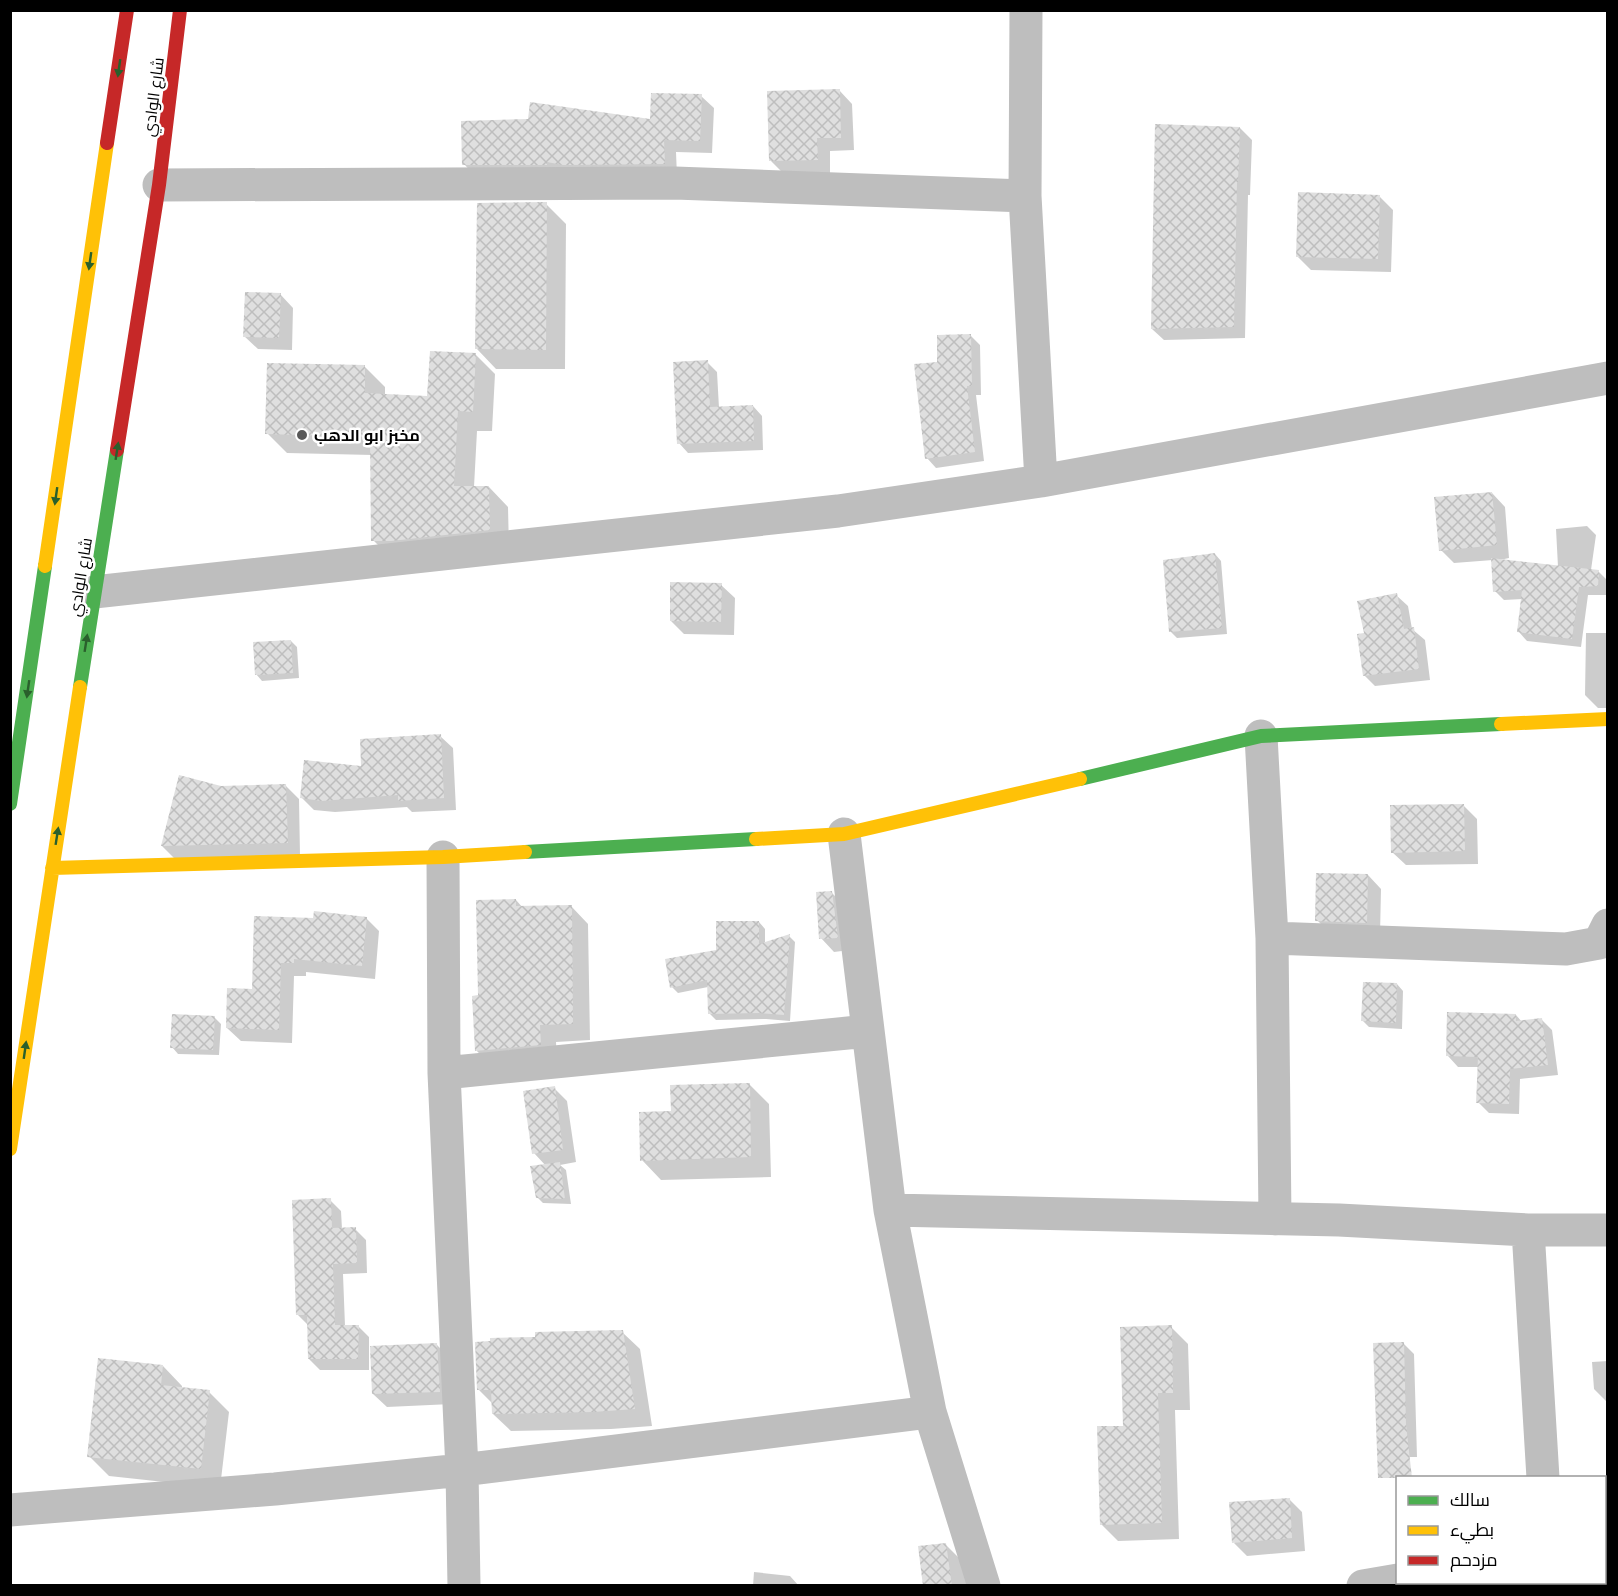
<svg xmlns="http://www.w3.org/2000/svg" width="1618" height="1596" font-family="'PT Sans',Cairo,sans-serif">
<style>
.shadow{fill:#0003}
.building{fill:url(#building-cross-hatch)}
.lines{fill:none;stroke-linecap:round;stroke-linejoin:round}
.street{stroke:#bebebe;stroke-width:33}
.fast{stroke:#4caf50;stroke-width:14}
.slow{stroke:#ffc107;stroke-width:14}
.jam{stroke:#c62828;stroke-width:14}
.oneway{fill:#2a602c}
.poi-dot{fill:#595959;stroke:#fff;stroke-width:2}
.labels{text-anchor:middle;dominant-baseline:central;stroke-width:5;stroke-linejoin:round;paint-order:stroke}
.street-label{font-size:16px;fill:#000;stroke:#fff}
.poi-label{font-size:16px;font-weight:bold;fill:#000;stroke:#fff;text-anchor:start}
</style>
<defs>
<pattern id="building-cross-hatch" width="8" height="8" patternUnits="userSpaceOnUse" patternTransform="scale(1.5)"><rect width="8" height="8" fill="#dfdfdf"/><path d="M0 0l8 8M0 8l8-8" fill="none" stroke="#bebebe"/></pattern>
</defs>
<rect width="100%" height="100%" fill="#fff"/>
<path class="shadow" d="M839,90l13,14 2,46 -24,1v22l-46,1 -13,-13z
M701,96l13,12 -2,45 -36,-1 1,24 -201,1 -12,-13 65,-44 122,1z
M1240,128l12,12 -2,55h-2l-3,143 -81,2 -12,-11z
M1380,197l13,13 -2,62 -80,-2 -14,-14z
M546,204l20,20 -1,145h-69l-19,-20z
M280,294l13,14 -1,42 -34,-1 -14,-13z
M971,336l9,9 1,50h-5l8,66 -48,7 -9,-10 12,-95z
M476,355l19,19 -3,57h-15l-3,56h15l19,20 1,42 -116,11 -20,-20 -1,-85 -85,-2 -20,-20 98,-66 20,20v9l44,2z
M707,362l10,10 2,36 34,-2 9,10 1,34 -75,3 -9,-10z
M1492,493l13,14 4,51 -9,2 58,7 -2,-38 31,-3 9,9 -5,35 7,1 9,9 -1,15h-18l-7,52 -54,-6 -8,-9 4,-33 -19,1 -9,-9 -2,-31 -39,3 -13,-13z
M1215,554l6,7 6,73 -50,4 -6,-6z
M721,585l14,13 -1,37 -50,-1 -13,-13z
M1396,595l12,11 4,23 13,11 5,40 -55,6 -11,-11z
M1586,633h22v75h-10l-13,-13z
M291,641l6,6 2,31 -37,3 -6,-7z
M440,736l13,12 3,62 -44,2 -5,-5 -72,5 -21,-2 -12,-12 61,-31z
M286,786l13,13 1,56 -125,4 -13,-13 59,-58z
M1463,805l14,14 1,45 -72,1 -14,-13z
M1368,875l13,14 -1,46 -50,-2 -13,-13z
M831,892l14,14 5,44 -16,2 -13,-14z
M516,900l7,8 48,-2 17,18 2,116 -34,2 1,19 -64,7 -17,-18 4,-53z
M366,918l13,13 -4,48 -69,-7v4h-12l-2,67 -51,-2 -14,-13 26,-38 61,-71z
M759,922l6,7v14l24,-7 6,6 -5,79 -24,-2 -50,1 -6,-6 -2,-27 -30,6 -6,-6z
M1397,984l6,7 -1,38 -33,-2 -6,-6z
M1516,1015l6,7 20,-2 10,10 6,45 -38,4 -1,35 -30,-1 -11,-11 1,-35h-21l-10,-11z
M215,1018l6,6 -2,31 -41,-1 -6,-7z
M749,1084l20,20 2,73 -110,3 -19,-20 30,-48z
M554,1088l13,13 9,61 -16,3 6,5 5,34 -28,-1 -6,-6 9,-31 -12,-13z
M330,1200l11,11 1,18h13l11,11 1,33 -24,1 2,52h13l11,11v33h-49l-11,-11v-33l-12,-12z
M1171,1327l17,17 2,66h-15l4,129 -61,2 -17,-17 23,-97z
M622,1332l18,17 12,77 -41,3 -100,2 -18,-17v-10l-14,-14 57,-52z
M1403,1343l11,11 3,103h-27z
M437,1345l13,13 2,46 -65,3 -14,-13z
M1608,1361v40h-2l-12,-12 -2,-27z
M163,1366l19,20v3l27,3 20,20 -9,76 -111,-12 -20,-20z
M1289,1499l13,13 3,39 -58,5 -13,-13z
M945,1544l20,20 3,22h-43z
M754,1572l36,4 9,10h-46z"/>
<path class="building" d="M840,89l1,49h-24l1,22 -49,1 -2,-70z
M651,93l51,1 -2,47 -36,-1 1,24 -102,1 -16,-3v3h-85l-1,-44 67,-2 2,-17 120,17z
M1155,124l85,3 -2,56h-1l-3,144 -83,2z
M1298,192l82,3 -2,64 -82,-2z
M547,202l-1,148 -71,-1 2,-146z
M245,292l36,1 -2,45 -36,-1z
M971,334l1,52h-5l8,66 -50,7 -11,-95 23,-2v-27z
M430,351l46,2 -3,59 -15,-1 -4,75h35l1,44 -99,11h-20l-1,-104 -105,-3 2,-71 98,2v28l62,3z
M708,360l2,47 43,-2 1,36 -77,3 -4,-82z
M1492,492l5,53 -58,6 -5,-54z
M1215,553l7,75 -53,4 -6,-72z
M1491,558l108,12 -1,16 -19,1 -7,52 -55,-7 5,-42 -29,2z
M670,582l52,1 -1,39 -51,-1z
M1397,593l7,36 10,-2 5,42 -56,7 -6,-42 7,-1 -7,-32z
M291,640l2,33 -38,2 -2,-33z
M441,734l3,64 -46,3v-6l-76,6 -22,-3 4,-38 57,6 -1,-27z
M179,775l42,11 65,-2 2,59 -127,3z
M1464,804l1,47 -74,2 -1,-48z
M1316,873l52,1 -1,49 -52,-2z
M832,891l6,47 -19,1 -3,-47z
M516,899v7l56,-1 1,119 -33,1 1,20 -66,6 -3,-55 6,-1 -2,-95z
M314,911l53,6 -5,49 -68,-7v4h-13l-2,67 -53,-2 1,-40 25,1 2,-73 59,2z
M716,921h43v23l31,-10 -6,81 -25,-2 -51,1 -1,-34 -37,8 -5,-29 51,-9z
M1363,982l34,1 -1,40 -35,-2z
M1447,1012l69,2v7l26,-3 6,47 -38,4 -1,35 -33,-1 2,-46 -32,-1z
M172,1014l43,2 -2,34 -43,-2z
M750,1083l1,74 -111,4 -1,-49 32,-1 -1,-26z
M555,1086l8,64 -31,4 -9,-63z
M560,1162l5,37 -29,-1 -6,-32z
M331,1198l1,30 24,-1 1,36 -24,1 2,61h24l-1,34h-50l-1,-44h-11l-4,-115z
M1172,1325l1,68h-15l4,130 -62,2 -3,-99h26l-3,-99z
M623,1330l12,79 -42,3 -101,2 -1,-24h-14l-2,-48 15,-1v-3l45,-1v-5z
M1404,1342l2,82 6,54h-34l-5,-135z
M437,1343l3,49 -68,2 -2,-48z
M98,1358l65,7 -2,20 49,5 -9,79 -114,-12z
M1290,1498l2,40 -60,5 -3,-41z
M946,1543l6,43h-29l-5,-40z"/>
<g class="lines">
<path class="street" d="M1026,10l-1,186 16,285
M159,185l516,-2 350,13
M94,592l744,-81 203,-30 567,-103
M1261,736l11,202 3,281
M844,834l46,376 40,202 54,174
M443,857l1,216 18,397 2,116
M1272,938l294,11 33,-6 9,-18
M444,1073l424,-42
M890,1210l449,10 189,10h80
M1528,1230l15,248
M10,1510l265,-21 187,-19 468,-58
M1604,1548h4
M1363,1586l35,-6"/>
<path class="fast" d="M80,687l37,-237
M1080,779l181,-43 240,-12
M10,804l35,-238
M525,852l231,-13"/>
<path class="slow" d="M45,566l62,-423
M1501,724l107,-5
M756,839l88,-5 236,-55
M52,868l391,-11 82,-5
M10,1149l70,-462"/>
<path class="jam" d="M107,143l20,-133
M117,450l42,-265 21,-175"/>
</g>
<defs><path id="oneway-solid" d="M-6-.8H1V-3.2L6.5 0L1 3.2V.8H-6Z" transform="scale(1.5)"/></defs>
<g class="oneway">
<use href="#oneway-solid" transform="translate(119 68) rotate(98)"/>
<use href="#oneway-solid" transform="translate(90 261) rotate(98)"/>
<use href="#oneway-solid" transform="translate(117 451) rotate(-81)"/>
<use href="#oneway-solid" transform="translate(56 496) rotate(98)"/>
<use href="#oneway-solid" transform="translate(86 643) rotate(-81)"/>
<use href="#oneway-solid" transform="translate(28 689) rotate(98)"/>
<use href="#oneway-solid" transform="translate(57 836) rotate(-81)"/>
<use href="#oneway-solid" transform="translate(25 1050) rotate(-82)"/>
</g>
<circle class="poi-dot" cx="302" cy="435" r="6"/>
<g class="labels">
<g class="street-label">
<text transform="translate(153 97) rotate(-83)">شارع الوادي</text>
<text transform="translate(80 577) rotate(-81)">شارع الوادي</text>
</g>
<g class="poi-label">
<text x="314" y="435">مخبز ابو الدهب</text>
</g>
</g>
<rect width="1618" height="1596" fill="none" stroke="#000000" stroke-width="24"/>
<rect x="1396" y="1476" width="210" height="108" fill="#ffffff" stroke="#999999" stroke-width="1.5"/>
<rect x="1408" y="1496" width="30" height="9" fill="#4caf50" stroke="#999999" stroke-width="1.5"/>
<text x="1450" y="1506" font-size="18" fill="#000000">سالك</text>
<rect x="1408" y="1526" width="30" height="9" fill="#ffc107" stroke="#999999" stroke-width="1.5"/>
<text x="1450" y="1536" font-size="18" fill="#000000">بطيء</text>
<rect x="1408" y="1556" width="30" height="9" fill="#c62828" stroke="#999999" stroke-width="1.5"/>
<text x="1450" y="1566" font-size="18" fill="#000000">مزدحم</text>
</svg>
